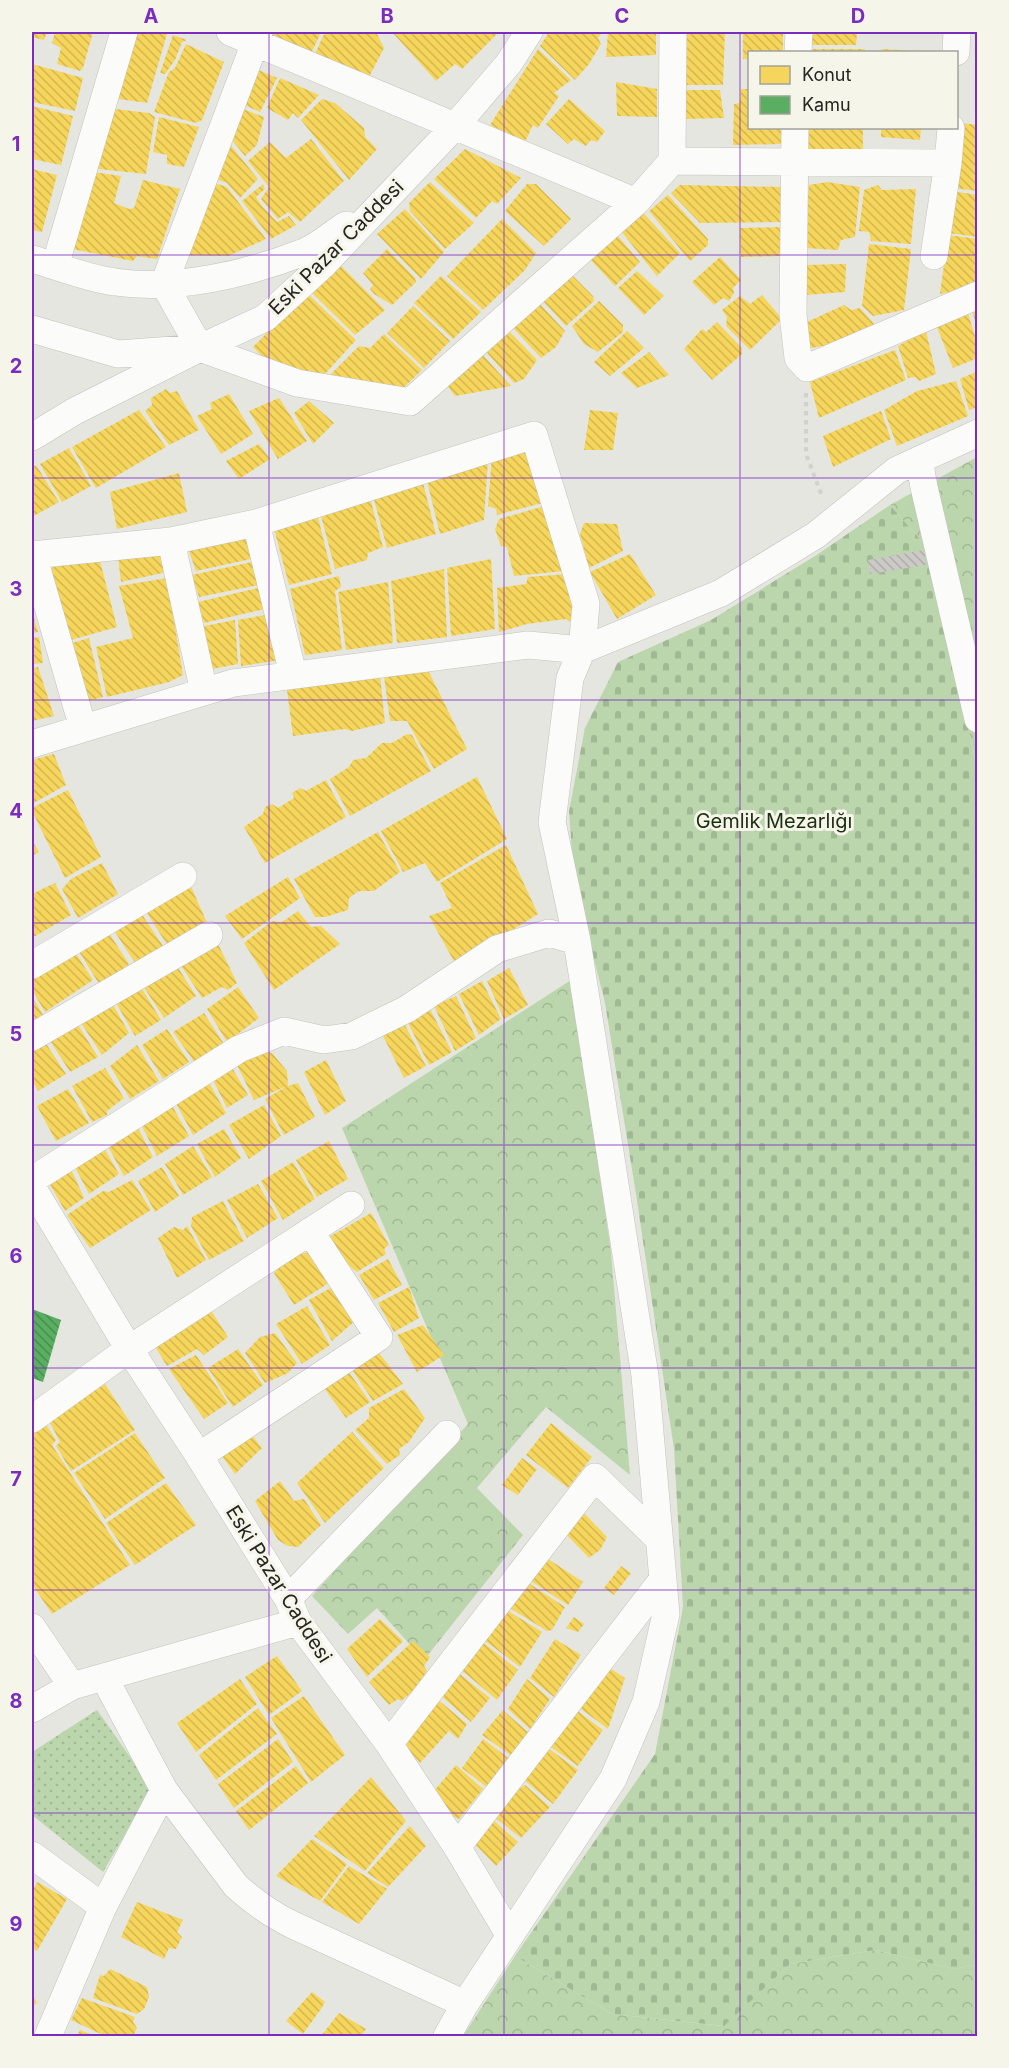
<svg xmlns="http://www.w3.org/2000/svg" width="1009" height="2068" font-family="Inter,sans-serif">
<style>
.green{fill:url(#green-dots)}
.forest{fill:url(#forest-crowns)}
.cemetery{fill:url(#cemetery-stones)}
.homes{fill:url(#homes-back-hatch)}
.public{fill:url(#public-back-hatch)}
.building{fill:url(#building-back-hatch)}
.lines{fill:none;stroke-linecap:round;stroke-linejoin:round}
.minor-casing{stroke:#c3c2be;stroke-width:28}
.path{stroke:#d2d1cf;stroke-width:4;stroke-dasharray:4.5 4.5;stroke-linecap:butt}
.minor{stroke:#fbfbfa;stroke-width:27}
.grid{fill:none;stroke:#7b2cbf;stroke-width:1.5;stroke-opacity:0.55}
.labels{text-anchor:middle;dominant-baseline:central;stroke-width:6;stroke-linejoin:round;paint-order:stroke}
.street-label{font-size:20px;fill:#252521;stroke:#f6f5ea}
.park-label{font-size:20px;fill:#1a3010;stroke:#f6f5ea}
.neatline{fill:none;stroke:#7b2cbf;stroke-width:2}
.grid-label{font-size:20px;text-anchor:middle;font-weight:bold;fill:#7b2cbf}
</style>
<defs>
<pattern id="green-dots" width="8" height="8" patternUnits="userSpaceOnUse" patternTransform="scale(1.5)"><rect width="8" height="8" fill="#bbd6ad"/><path d="M2 2h.1M6 6h.1" fill="none" stroke="#a1b895" stroke-width="1.8" stroke-linecap="round"/></pattern>
<pattern id="forest-crowns" width="20" height="18" patternUnits="userSpaceOnUse" patternTransform="scale(1.5)"><rect width="20" height="18" fill="#bbd6ad"/><path d="M2 6a3 3 0 1 1 6 0M12 15a3 3 0 1 1 6 0" fill="none" stroke="#a1b895"/></pattern>
<pattern id="cemetery-stones" width="16" height="16" patternUnits="userSpaceOnUse" patternTransform="scale(1.5)"><rect width="16" height="16" fill="#bbd6ad"/><path d="M2 7V4a2 2 0 0 1 4 0v3zM10 15v-3a2 2 0 0 1 4 0v3z" fill="#a1b895"/></pattern>
<pattern id="homes-back-hatch" width="6" height="6" patternUnits="userSpaceOnUse" patternTransform="scale(1.5)"><rect width="6" height="6" fill="#f6d55c"/><path d="M-1 5l2 2M0 0l6 6M5-1l2 2" fill="none" stroke="#d3b750"/></pattern>
<pattern id="public-back-hatch" width="6" height="6" patternUnits="userSpaceOnUse" patternTransform="scale(1.5)"><rect width="6" height="6" fill="#5aae61"/><path d="M-1 5l2 2M0 0l6 6M5-1l2 2" fill="none" stroke="#4a8d50"/></pattern>
<pattern id="building-back-hatch" width="6" height="6" patternUnits="userSpaceOnUse" patternTransform="scale(1.5)"><rect width="6" height="6" fill="#cccac6"/><path d="M-1 5l2 2M0 0l6 6M5-1l2 2" fill="none" stroke="#afadaa"/></pattern>
</defs>
<rect width="100%" height="100%" fill="#e6e6e0"/>
<path class="green" d="M97,1710l55,78 -49,84 -71,-57v-63z"/>
<path class="forest" d="M977,457v310l-52,-222 -35,-40z
M571,980l40,272 19,223 -84,-68 -69,81 46,47 -99,125 -47,-52 -29,26 -36,-38 156,-172 -126,-296z
M876,1950l78,19 23,-4v71h-514l52,-80 97,58 111,12 67,-62z"/>
<path class="cemetery" d="M890,505l35,40 52,222v1198l-23,4 -78,-19 -86,14 -66,62 -112,-12 -97,-58 140,-202 28,-147 -9,-158 -38,-255 -31,-191 -31,-123 -5,-69 16,-83 33,-66 93,-42 104,-64z"/>
<path class="homes" d="M32,32h15l-3,8 -12,-3z
M55,32h38l-10,36 -3,3 -23,-7 4,-16 -9,-5z
M131,32h31l5,2 -20,69 -35,-5z
M272,32h49l-10,22 -40,-16z
M325,32h51l8,16 -15,29 -55,-21z
M392,32h107l-37,37 -7,-5 -19,17z
M549,32h53l-4,6 3,6 -12,20 -14,16 -35,-34z
M608,32h48v23l-50,2z
M680,32h45l-2,53h-45z
M743,32h40v20h-33v7h-7z
M811,32h46l-1,13h-45z
M173,35l14,5 -5,2 -7,18 -10,14 -5,-1z
M186,44l38,18 -22,58 -6,3 -42,-11 15,-40 6,-4z
M538,49l33,31 -17,13 5,3 -21,32 -5,-3 -8,17 -35,-17z
M811,49h54v3h-54z
M882,49l37,2v1h-37z
M32,64l51,14 -8,33 -43,-9z
M254,68l23,10 -17,34 -20,-9z
M280,78l39,17 -21,23 -5,-5 -5,7 -21,-12z
M616,82l41,7v28l-40,-1z
M741,89h9v39h31v16l-48,1 1,-41 6,-1z
M684,90h36l4,28 -39,1z
M322,99l13,4 29,25 1,9 12,12 -28,31 -48,-60z
M569,99l36,32 -8,11 -6,-2 -5,6 -12,-7 -6,5 -22,-20z
M32,106l41,10 -12,49 -29,-6z
M238,107l26,10 -7,28 -12,11 -19,-23z
M107,108l42,5 6,4 -9,57 -57,-6z
M159,117l40,10 -15,40 -17,-3v-9l-14,-3z
M962,123l16,2v66l-26,-3z
M808,128h55v25l-56,1z
M881,128h40l-1,12 -39,-3z
M224,137l34,42 -18,19 -13,-15 -17,-6z
M311,139l33,42 -44,41 -12,-10 -10,7 -17,-20 8,-12 -21,-26 22,-19 16,16z
M465,149l56,29 -24,26 -5,-3 -16,17 -42,-39z
M32,169l25,6 -15,57 -10,-2z
M86,171l35,5 -7,27 15,6 5,-1 9,-28 37,9 -23,70 -20,-3 -4,5 -71,-14z
M208,181l19,6 39,52 -38,17 -47,-1z
M430,182l44,41 -29,26 -35,-38 -1,-8z
M827,182l33,5 -5,50 -14,3 -3,10 -34,-2 5,-63z
M263,184l2,5 -9,8 6,9 15,16 12,-6 7,9 -25,14 -29,-38z
M527,184h9l35,35 -27,27 -39,-35z
M680,185l102,2v35l-82,1 -29,-30z
M878,185l4,5 34,-1 -5,55 -40,-3 -2,-9 -10,-1 5,-41z
M952,191l26,4v42l-30,-4z
M668,195l40,44v6l-18,16 -41,-50z
M638,207l42,46 -23,23 -41,-51z
M405,209l39,43 -23,27 -44,-45z
M502,219l34,34 -11,17 -42,40 -36,-34z
M782,227v29l-41,1 -1,-29z
M612,229l28,33 -25,24 -30,-32z
M948,235l30,4v46l-38,9z
M869,244l42,5 -7,61 -31,6 -11,-10z
M387,249l28,29 1,4 -24,23 -18,-11 -4,-5 3,-4 -10,-12z
M720,257l21,23 -8,8 1,5 -5,8 -6,-3 -9,7 -22,-23z
M339,264l46,46 -30,25 -45,-44z
M846,264l-1,28 -40,3 -1,-30z
M568,271l25,25 1,5 -28,25 -26,-28z
M637,271l27,25 -20,19 -26,-27z
M441,276l40,36 -28,27 -39,-36z
M307,293l49,47 -32,35 -55,-12 -16,-16z
M762,295l20,24 -32,31 -24,-24 1,-9 -5,-7 18,-14 10,8z
M599,301l24,24v7l-25,20 -14,-8 -12,-18z
M539,303l26,28 -9,16 -15,11 -28,-30z
M844,305l7,5 9,-2 16,18 -21,14 -49,9 1,-27z
M413,306l37,35 -26,27 -37,-35z
M978,307v22h-1l-5,-19z
M968,313l10,33v12l-25,10 -18,-46z
M717,322l25,26v6l-30,26 -28,-31 18,-20 4,3z
M627,331l17,17 -34,28 -16,-14z
M926,331l10,43 -17,7 -4,-4 -7,1 -10,-32z
M510,332l27,28 -13,19 -10,4 -27,-30 10,-13z
M384,334l38,36 -26,25 -68,-18 31,-31 11,2z
M895,350l11,30 -87,38 -9,-36z
M649,352l20,23 -32,13 -16,-15z
M481,353l30,33 -56,10 -9,-12z
M978,371v36l-9,3 -9,-31z
M956,381l12,35 -71,30 -13,-36 33,-19z
M166,389l4,4 7,-2 22,39 -30,15 -24,-34 7,-6 -1,-7z
M229,394l24,40 -32,20 -24,-38 15,-7 -2,-6z
M279,398l28,43 -29,18 -29,-48z
M309,401l25,22 -21,21 -19,-31z
M139,410l27,37 -70,41 -24,-41z
M590,410l28,3 -5,37h-29z
M881,411l10,28 -58,28 -10,-31z
M259,444l11,15 -31,20 -13,-18z
M530,445l16,57 -49,13 -1,-6 -8,-3 4,-50z
M69,448l22,38 -29,16 -22,-38z
M488,460l-4,60 -44,14 -14,-57z
M36,465l23,37 -27,15v-49z
M179,473l8,39 -70,17 -7,-37z
M422,479l14,55 -49,14 -15,-56z
M369,494l14,53 -15,6 -1,7 -32,9 -16,-61z
M548,505l17,66 -51,5 -7,-29 -6,-1 -6,-17 4,-10z
M316,509l16,65 -43,11 -17,-64z
M584,523l33,1 6,27 -34,17 -9,-34z
M252,535l-1,24 -55,12 -8,-23z
M160,548l7,24 -46,10 -3,-25z
M630,554l26,41 -39,24 -27,-47z
M99,557l18,70 -53,15 -19,-73z
M491,559l4,70 -44,7 -4,-68z
M260,560l4,24 -65,13 -7,-22z
M444,569l3,68 -50,6 -6,-62z
M567,574l12,34 -9,14 -4,-3 -39,5 -28,8 -2,-44 29,-4 2,-7z
M339,576l2,11 -6,4 7,59 -37,5 -15,-66z
M167,578l16,97 -14,7 -62,15 -11,-50 37,-9 -14,-52z
M388,582l5,61 -47,7 -8,-58z
M263,587l6,21 -65,15 -6,-21z
M32,610l6,22 -6,1z
M270,614l10,46 -39,6 -3,-46z
M235,620l3,44 -26,5 -8,-43z
M39,637l4,26 -11,1v-26z
M89,638l14,59 -22,6 -19,-57z
M38,667l16,49 -22,5v-53z
M428,670l39,79 -33,20 -27,-48h-17l-6,-45z
M380,675l5,48 -33,8 -7,-2 -52,7 -6,-46z
M407,734l5,1 19,36 -81,45 -20,-37 19,-12 4,-7 13,-2 16,-15h10z
M54,754l12,31 -34,19v-44z
M477,777l30,62 -70,43 -12,-19 -22,9 -22,-41z
M326,780l20,37 -81,46 -21,-36 19,-13 2,-7 7,-3 6,4 16,-10 -2,-5 8,-5 6,3z
M68,790l33,67 -36,21 -33,-67v-3z
M378,832l22,40 -26,19h-15l-10,7 -1,12 -23,7h-10l-21,-38z
M32,840l7,12 -7,4z
M506,845l32,69 -82,51 -27,-49 23,-8 -12,-25z
M102,863l16,31 -40,24 -16,-29 9,-10z
M288,877l12,21 -58,41 -17,-23z
M189,882l19,43 -39,23 -25,-40z
M55,883l16,32 -39,23v-44z
M298,911l13,16 10,-1 19,18 -66,46 -30,-47 28,-22 10,1z
M141,913l24,36 -28,17 -24,-37z
M109,933l20,31 -28,23 -23,-37z
M217,942l20,41 -9,7 -6,-3 -20,11 -22,-34z
M73,949l20,31 -48,32 -13,-22v-19z
M177,966l19,30 -32,22 -23,-35z
M509,968l19,37 -24,14 -17,-38z
M482,981l19,38 -22,16 -20,-41z
M141,987l20,33 -26,16 -19,-33z
M238,987l21,31 -32,24 -20,-33z
M32,996l11,19 -11,8z
M456,996l20,42 -21,13 -21,-45z
M111,1001l18,32 -27,22 -23,-35z
M430,1009l22,43 -23,13 -23,-46z
M204,1013l20,31 -29,19 -22,-31z
M75,1020l23,37 -28,15 -23,-36z
M403,1021l23,45 -22,12 -23,-46z
M167,1029l22,33 -26,17 -21,-34z
M43,1039l23,35 -28,17 -6,-11v-34z
M137,1045l22,36 -29,18 -20,-33z
M258,1051l14,2 15,18 1,15 10,-3 17,34 -31,18 -19,-36 22,-13 -33,14 -18,-37z
M326,1060l20,41 -21,14 -21,-43z
M231,1066l17,29 -21,13 -15,-30z
M105,1068l19,30 -17,13v4l-15,7 -20,-36z
M206,1077l20,36 -33,22 -20,-37z
M68,1089l21,34 -33,18 -19,-35z
M169,1100l20,36 -32,20 -19,-38z
M264,1105l17,31 -32,23 -20,-34z
M135,1122l18,35 -29,19 -19,-35z
M224,1129l17,29 -26,19 -18,-33z
M100,1141l19,33 -30,20 -19,-36z
M329,1141l19,38 -31,18 -21,-37z
M193,1146l19,31 -29,18 -18,-31z
M67,1160l17,38 -19,13 -21,-37z
M293,1162l22,37 -32,21 -22,-39z
M162,1167l17,29 -24,16 -17,-31z
M132,1180l19,30 -61,38 -23,-33 36,-24 6,1z
M258,1184l20,34 -31,20 -20,-38z
M223,1201l21,40 -35,19 -18,-34 1,-9z
M371,1213l18,32 -5,4 2,5 -29,18 -9,-7 -19,-28z
M187,1226l19,34 -29,18 -19,-40 16,-11 9,3z
M308,1252l21,31 -35,22 -20,-32 16,-16z
M388,1259l14,26 -28,15 -15,-25z
M334,1286l22,34 -24,21 -23,-41z
M409,1287l10,31 -25,14 -16,-29z
M307,1306l23,39 -28,19 -26,-40z
M210,1309l18,28 -24,18 -7,-6 -30,17 -13,-21z
M423,1325l21,30 -27,17 -20,-37z
M275,1333l22,30 -9,10 -23,10 -20,-30 15,-16z
M238,1349l25,36 -30,22 -25,-39z
M376,1349l27,35 -30,17 -25,-37z
M196,1355l32,48 -24,16 -35,-50z
M344,1365l26,37 -24,16 -25,-34z
M105,1384l30,46 -64,41 -15,-25 4,-4 -11,-21z
M404,1389l21,29 -16,24 -10,7 1,6 -13,9 -32,-34 14,-12v-10z
M45,1423l11,17 -4,5 78,120 -78,49 -20,-30v-151z
M551,1423l41,34 -24,31 -42,-33z
M245,1426l17,22 -27,26 -19,-26z
M352,1432l32,36 -59,55 -28,-40z
M135,1433l30,45 -60,41 -31,-46z
M522,1458l15,11 -19,26 -16,-10z
M280,1481l14,20 10,-2 17,26 -23,22 -10,-1 -10,-6 -23,-39z
M166,1483l30,42 -61,40 -29,-42z
M582,1511l25,26 -7,13 -11,8 -26,-27z
M542,1555l41,27 -15,23 -42,-27z
M621,1566l10,7 -17,22 -10,-7z
M524,1580l41,27 -13,23 -5,1 -39,-24z
M505,1609l37,23 -22,35 -36,-27z
M574,1617l10,7 -6,8 -12,-4z
M380,1619l23,22 -36,36 -20,-28z
M555,1639l26,16 -27,42 -24,-19z
M480,1640l38,30 -21,30 -38,-32z
M413,1641l17,16 -6,9 3,5 -11,18 -15,12 -3,-2 -9,6 -20,-23z
M277,1656l25,35 -33,24 -24,-38z
M602,1663l23,15 -17,51 -31,-23z
M456,1671l34,27 -19,24 -31,-27z
M240,1679l17,25 -61,48 -19,-29z
M527,1679l23,20 -20,30 -22,-20z
M304,1696l41,59 -34,27 -40,-64z
M436,1698l31,26 -9,15 -9,-8 -29,32 -17,-19z
M258,1708l19,26 -61,46 -17,-25z
M575,1709l28,21 -25,36 -30,-21z
M503,1710l27,24 -17,23 -31,-22z
M278,1739l15,23 -59,46 -16,-24z
M483,1739l28,21 -22,29 -27,-21z
M548,1748l30,22 -25,34 -29,-24z
M456,1765l27,24 -24,30 -11,-5 -14,-23z
M296,1766l12,17 -59,47 -13,-19z
M371,1777l35,44 -41,50 -51,-35z
M525,1785l25,22 -29,31 -27,-21 18,-24z
M491,1818l27,24 -22,24 -24,-25z
M410,1826l16,20 -38,41 -21,-14z
M312,1839l35,25 -27,37 -44,-25z
M349,1866l38,23 -28,35 -37,-22z
M37,1882l30,17 -30,52 -5,-3v-56z
M137,1902l46,18 -6,12 5,5 -6,12 -7,-1 -5,11 -43,-22z
M110,1969l37,18 2,10 -5,12 -7,5 -44,-16 7,-23 4,1z
M312,1992l13,10 -4,7 -18,25 -17,-13z
M32,1993l5,10 -5,3z
M82,1998l53,19 -2,5 4,6 -4,8h-28l-34,-16z
M339,2013l27,16 -5,7h-40z
M80,2030l15,6h-18z"/>
<path class="public" d="M32,1309l29,11 -18,62 -11,-4z"/>
<path class="building" d="M924,550l2,15 -56,9 -2,-14z"/>
<g class="lines">
<defs>
<path id="minor" d="M230,32l406,170
M798,52l1,-20
M956,52l1,-20
M795,128l-2,187 5,43 9,10 171,-73
M672,161l1,-129
M934,256l14,-93 3,-35
M32,259c25,7 57,20 83,23 60,9 133,-8 189,-30 15,-6 29,-19 42,-27
M55,266l69,-234
M32,329l86,25 82,-6 97,35 113,19 226,-200 36,-41 276,2
M200,348l-36,-64 95,-252
M32,437l43,-26 125,-63 65,-30 59,-54 132,-139 53,-62 20,-31
M919,460l5,27 54,232
M256,523l37,151
M171,541l33,151
M32,555l139,-14 85,-18 278,-88 52,169 -4,46 -12,28 -18,144 25,119 68,435 21,238 -20,88 -33,77 -148,225 -18,32
M33,555l50,173
M32,744l201,-61 295,-38 54,5 139,-57 95,-58 81,-65 81,-37
M32,965l151,-89
M32,1037l177,-102
M32,1180l207,-131 45,-18 40,9 28,-4 55,-27 90,-60 52,-16 28,8
M32,1187l97,162 70,107 89,143 10,23 91,122 68,103 53,89
M32,1419l97,-70 222,-144
M199,1456l180,-119 -69,-106
M288,1599l159,-165
M32,1627l40,59
M104,1677l60,113 72,96c18,16 36,29 57,39l172,79
M32,1709l40,-23 226,-64
M389,1744l206,-267 64,62
M457,1847l206,-268
M32,1855l71,52
M48,2036l55,-129 61,-117"/>
</defs>
<use href="#minor" class="minor-casing"/>
<path class="path" d="M806,393v61l16,42"/>
<use href="#minor" class="minor"/>
</g>
<path class="grid" d="M269,32v2004M504,32v2004M740,32v2004M32,255h946M32,478h946M32,700h946M32,923h946M32,1145h946M32,1368h946M32,1590h946M32,1813h946"/>
<g class="labels">
<g class="street-label">
<text transform="translate(336 247) rotate(-45)">Eski Pazar Caddesi</text>
<text transform="translate(279 1584) rotate(58)">Eski Pazar Caddesi</text>
</g>
<g class="park-label">
<text x="774" y="821">Gemlik Mezarlığı</text>
</g>
</g>
<rect width="1009" height="2068" fill="none" stroke="#f6f5ea" stroke-width="66"/>
<rect x="748" y="51" width="210" height="78" fill="#f6f5ea" stroke="#a2a29a" stroke-width="1.5"/>
<rect x="760" y="66" width="30" height="18" fill="#f6d55c" stroke="#a2a29a" stroke-width="1.5"/>
<text x="802" y="81" font-size="18" fill="#252521">Konut</text>
<rect x="760" y="96" width="30" height="18" fill="#5aae61" stroke="#a2a29a" stroke-width="1.5"/>
<text x="802" y="111" font-size="18" fill="#252521">Kamu</text>
<rect x="33" y="33" width="943" height="2002" class="neatline"/>
<g class="grid-label">
<text x="151" y="23">A</text>
<text x="387" y="23">B</text>
<text x="622" y="23">C</text>
<text x="858" y="23">D</text>
<text x="16" y="151">1</text>
<text x="16" y="373">2</text>
<text x="16" y="596">3</text>
<text x="16" y="818">4</text>
<text x="16" y="1041">5</text>
<text x="16" y="1263">6</text>
<text x="16" y="1486">7</text>
<text x="16" y="1708">8</text>
<text x="16" y="1931">9</text>
</g>
</svg>
